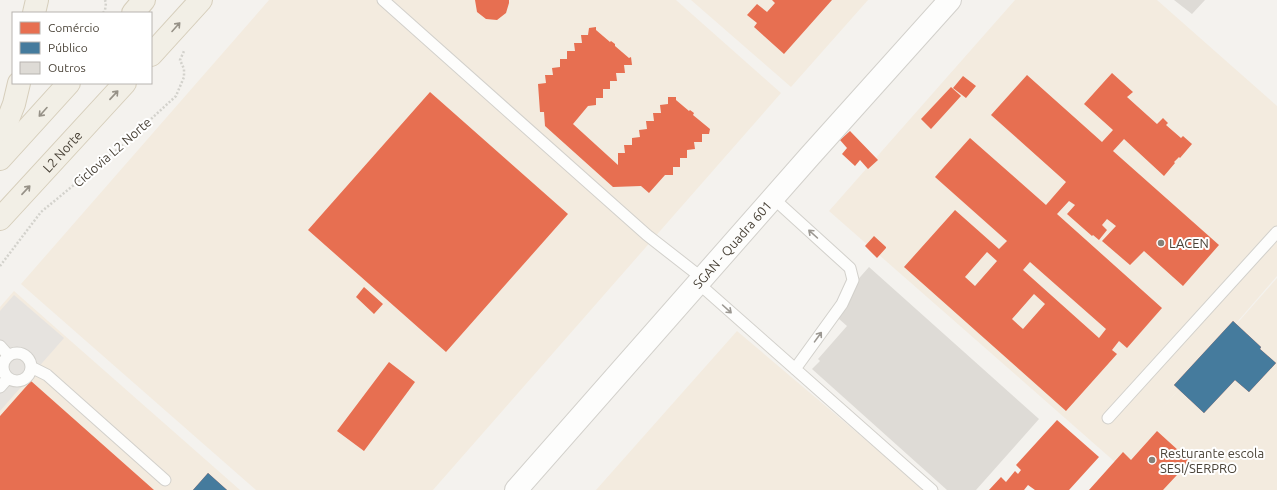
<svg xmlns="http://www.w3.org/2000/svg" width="1277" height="490" font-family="Ubuntu,sans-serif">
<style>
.commercial{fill:#f3ebdf}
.parking{fill:#e6e3df}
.shops{fill:#e76f51;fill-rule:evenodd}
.public{fill:#457b9d}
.building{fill:#dedbd6}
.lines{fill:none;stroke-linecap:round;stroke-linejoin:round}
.service-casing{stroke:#d2d0cb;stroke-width:13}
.tertiary-casing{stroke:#d2d0cb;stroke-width:24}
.primary-casing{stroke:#d6cebb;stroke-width:24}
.path{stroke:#d3d2cc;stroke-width:2.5;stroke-dasharray:2 2;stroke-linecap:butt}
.service{stroke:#fdfdfc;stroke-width:11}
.tertiary{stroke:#fdfdfc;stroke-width:22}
.primary{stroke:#f2efe6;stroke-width:22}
.oneway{stroke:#969187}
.oneway2{stroke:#9b9791}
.poi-dot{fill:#868178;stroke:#fff;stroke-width:1.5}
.labels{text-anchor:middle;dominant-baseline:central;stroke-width:4;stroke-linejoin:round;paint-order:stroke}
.street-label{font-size:13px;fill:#4b4439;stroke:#fff}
.poi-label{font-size:13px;fill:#4b4439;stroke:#fff;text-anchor:start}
</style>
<rect width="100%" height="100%" fill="#f4f2ee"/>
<path class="commercial" d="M269,0h407l105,93 -348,397h-177l-235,-206z
M691,0h177l-77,87z
M1015,0h142l120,106v170l-117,135 117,-133v212h-186l24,-28 -286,-251z
M14,291l226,199h-240v-183z
M737,331l188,159h-329z"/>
<path class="parking" d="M14,295l50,43 -64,73v-100z"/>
<path class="shops" d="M475,0h34v3l-3,10 -9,7 -11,-1 -9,-7z
M772,0h60l-48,54 -30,-27 3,-4 -10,-8 10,-11 10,8 8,-9z
M596,27v3l14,12 1,-1 4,3v2l14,12 2,-1 1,8h-8l1,8h-9l1,8h-7v8h-7v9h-7v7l-8,1 -15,18 45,41v-12h7l-1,-8h8v-7l8,-1 -1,-7 8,-1 -1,-8h8l-1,-8h8l-1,-8 8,-1v-7h8v3l13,11 1,-1 4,3 -1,2 17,14 -1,5h-7v8h-8l1,7 -8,1v8h-7v9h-7v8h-8l-16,18 -8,-7 -28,1 -68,-61 -1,-14h-4l-2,-28 8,-1 -1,-8h8l-1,-7 8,-1v-8h7v-8h8l-1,-8h8l-1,-8h7l1,-7z
M1112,73l21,19 -6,5 30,27 6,-6 5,5 -2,2 15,13 2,-2 9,8 -12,14 -1,-1 -5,5 1,1 -11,13 -40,-37 -11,12 106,94 -36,41 -39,-35 -14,14 -28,-24 14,-15 -9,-7 -5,6 5,5 -8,10 -6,-5 -1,1 -25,-22 8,-9 -6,-4 -12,13 105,94 -35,40 -8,-7 -7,9 5,4 -51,57 -162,-144 51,-57 44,39 8,-8 -72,-64 35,-39 76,67 20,-23 -75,-67 36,-40 75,67 11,-12 -29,-26zM987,252l10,9 -22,25 -10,-9zM1030,262l76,67 -7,9 -76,-68zM1034,294l11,10 -22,25 -11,-10z
M963,76l13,10 -10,12 -13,-10z
M951,87l10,9 -30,33 -10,-10z
M430,92l138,122 -122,138 -138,-122z
M850,131l28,29 -10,9 -8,-9 -5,6 -13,-12 5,-6 -7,-8z
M874,236l12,11v1l-9,10 -12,-12z
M364,287l19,17 -9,10 -18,-17z
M1233,321l28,26 -1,2 16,14 -27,29 -14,-12 -31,33 -30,-28z
M389,362l26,20 -51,69 -27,-20z
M31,381l123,109h-154v-74z
M1057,420l42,37 -30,33h-34l-7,-5 -4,5h-35l12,-13 5,5 9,-11 3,3 3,-4 -5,-5z
M1157,431l33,30 -27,29h-74l34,-38 8,8z
M208,473l19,17h-34z"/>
<path class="public" d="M1233,321l28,26 -1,2 16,14 -27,29 -14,-12 -31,33 -30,-28z
M208,473l19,17h-34z"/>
<path class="building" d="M1174,0h31l-13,14z
M869,267l170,152 -63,71h-29l-135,-121 8,-8 -2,-2 29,-33 -17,-15z"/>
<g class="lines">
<defs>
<path id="service" d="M383,0l264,235 55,43
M773,198l77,70 3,12 -11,24 -47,65
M698,283l234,207
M0,346l8,9
M3 367a14 14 0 1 1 28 0a14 14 0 1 1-28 0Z
M31,367l16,8 118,105
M0,387l8,-9
M1108,418l169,-186"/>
<g id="tertiary">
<path id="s1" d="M516,490l293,-333 141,-157"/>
</g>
<g id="primary">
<path d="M34,13l3,-13"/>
<path d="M133,13l11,-13"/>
<path d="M151,55l50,-55"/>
<path d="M0,140l14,-36 5,-21"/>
<path d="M0,159l69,-76"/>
<path id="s2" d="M0,219l125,-136"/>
</g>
</defs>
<use href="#service" class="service-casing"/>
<use href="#tertiary" class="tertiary-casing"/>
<use href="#primary" class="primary-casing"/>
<path class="path" d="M103,13l2,-3 1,-7 -1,-3
M0,266l41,-54 84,-69 51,-47 8,-19v-8l-4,-9 4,-9"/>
<use href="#service" class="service"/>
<use href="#tertiary" class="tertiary"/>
<use href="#primary" class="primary"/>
</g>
<defs><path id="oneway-shaft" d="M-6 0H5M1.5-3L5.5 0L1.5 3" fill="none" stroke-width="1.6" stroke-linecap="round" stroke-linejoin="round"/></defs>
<g class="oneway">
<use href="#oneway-shaft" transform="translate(176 27) rotate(-48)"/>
<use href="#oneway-shaft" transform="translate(114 95) rotate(-47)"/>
<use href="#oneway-shaft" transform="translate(43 112) rotate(132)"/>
<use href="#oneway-shaft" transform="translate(26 190) rotate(-47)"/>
</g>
<g class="oneway2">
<use href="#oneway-shaft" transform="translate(813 234) rotate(-138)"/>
<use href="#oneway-shaft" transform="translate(727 309) rotate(42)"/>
<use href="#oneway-shaft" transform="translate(818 337) rotate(-54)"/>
</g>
<g class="poi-dot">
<circle cx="1161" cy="243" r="4"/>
<circle cx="1152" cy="460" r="4"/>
</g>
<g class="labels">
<g class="street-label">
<text stroke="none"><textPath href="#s2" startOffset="92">L2 Norte</textPath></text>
<text transform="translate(112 152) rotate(-41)">Ciclovia L2 Norte</text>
<text stroke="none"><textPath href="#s1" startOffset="327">SGAN - Quadra 601</textPath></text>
</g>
<g class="poi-label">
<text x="1169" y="243">LACEN</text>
<text x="1160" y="453">Resturante escola<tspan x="1160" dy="15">SESI/SERPRO</tspan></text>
</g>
</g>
<rect x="12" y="12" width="140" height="72" fill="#ffffff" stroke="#b7b4b0"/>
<rect x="20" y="22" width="20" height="12" fill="#e76f51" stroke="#b7b4b0"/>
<text x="48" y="32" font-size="12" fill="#4b4439">Comércio</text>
<rect x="20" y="42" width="20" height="12" fill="#457b9d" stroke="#b7b4b0"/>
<text x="48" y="52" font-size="12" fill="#4b4439">Público</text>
<rect x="20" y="62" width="20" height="12" fill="#dedbd6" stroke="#b7b4b0"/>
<text x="48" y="72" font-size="12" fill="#4b4439">Outros</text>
</svg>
